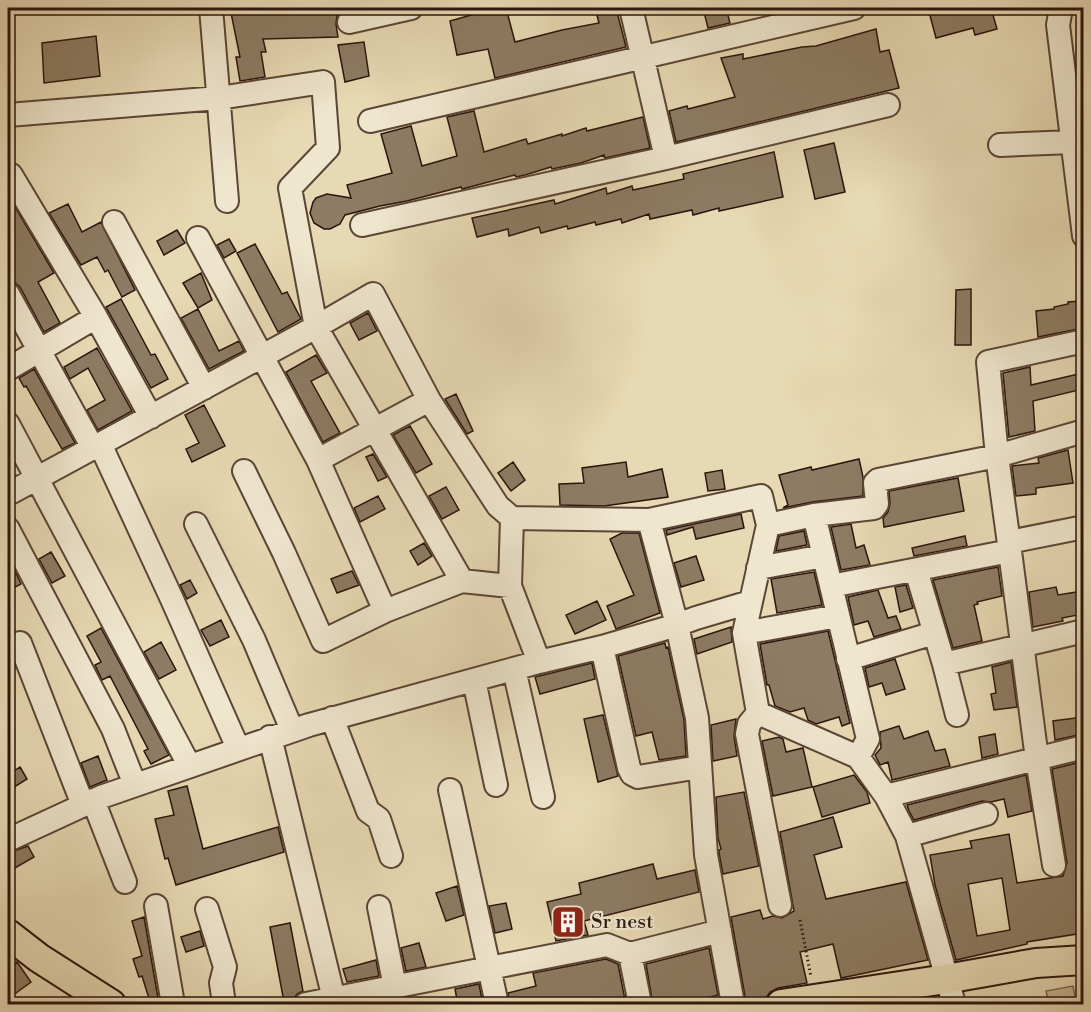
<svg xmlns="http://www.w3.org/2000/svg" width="1091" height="1012" font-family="'Libre Bodoni',serif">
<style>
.green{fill:#c7b897;stroke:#796652;stroke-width:1.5}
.building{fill:#8d7b63;stroke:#2b150d;stroke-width:1.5;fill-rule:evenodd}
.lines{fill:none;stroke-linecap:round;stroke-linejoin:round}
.minor-casing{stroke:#5a4636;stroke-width:26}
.major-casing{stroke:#2b150d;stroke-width:32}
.path{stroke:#2b150d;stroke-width:3;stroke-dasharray:1.5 3;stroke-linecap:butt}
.minor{stroke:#efe6ce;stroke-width:22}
.major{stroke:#e7d9b3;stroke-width:28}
.labels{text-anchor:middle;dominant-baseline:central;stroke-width:4.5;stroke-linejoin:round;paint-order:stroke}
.poi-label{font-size:20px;fill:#2b150d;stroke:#efe6ce;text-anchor:start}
</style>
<rect width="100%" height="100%" fill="#e7d9b3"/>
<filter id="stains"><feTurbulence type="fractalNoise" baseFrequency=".00333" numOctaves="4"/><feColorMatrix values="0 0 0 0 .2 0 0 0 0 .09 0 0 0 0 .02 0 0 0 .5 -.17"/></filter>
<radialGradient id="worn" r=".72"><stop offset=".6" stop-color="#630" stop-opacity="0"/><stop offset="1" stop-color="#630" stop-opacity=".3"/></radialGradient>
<path class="green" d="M1073,986l3,16 -27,2 -3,-13z"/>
<path class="building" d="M230,8h108l-2,16 2,13 -75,2 3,13h-5l4,25 -25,4 -4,-24h4z
M476,8h30l9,34 47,-12 37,-7 -4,-15h21l10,39 -131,31 -7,-29 -31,6 -7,-34 28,-8z
M703,8h23l4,15 -22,5z
M928,8h63l6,21 -22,6 -2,-7 -37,10z
M876,29l4,23 9,-2 10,38 -223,54 -7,-31 18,-5 1,3 47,-12 -14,-39 22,-4v5l59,-12 14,-1z
M96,36l4,40 -56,7 -2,-40z
M364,42l5,34 -24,6 -7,-37z
M474,111l10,41 42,-13 2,5 34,-10v2l24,-8 1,3 56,-14 7,31 -45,10 -1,-3 -23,8 -29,6 -1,-2 -26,8 -9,2 -1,-2 -53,14 -1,-2 -54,14 -27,5 -35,9 -5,9 -10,5h-6l-10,-6 -4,-10 3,-11 3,-4 11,-4 24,4 -4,-13 45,-12 -11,-39 30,-8 11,40 35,-10 -10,-39z
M834,143l11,49 -30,7 -11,-49z
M774,152l9,45 -64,14v-3l-26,7 -1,-5 -42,9 -1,-5 -27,9 -1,-4 -25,6 -1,-3 -27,7 -1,-3 -26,7 -2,-6 -30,9 -1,-7 -31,8 -5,-19 82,-18 1,4 51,-16 1,6 25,-8 1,4 51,-11 -1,-5z
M8,195l46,78 -16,9 22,41 -16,9 -24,-45 -5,-4 -5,-2 -2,-4z
M68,204l14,28 19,-10 34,68 -13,7 -14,-27 -3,2 -8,-15 -16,8 -32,-52z
M177,230l8,13 -21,12 -7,-14z
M229,239l7,12 -12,7 -7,-13z
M255,244l27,50 5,-2 14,27 -23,13 -41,-79z
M201,273l11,27 -14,8 -15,-25z
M971,289v56h-16l1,-55z
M121,299l30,56 4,-1 13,25 -17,9 -45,-81z
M1081,301l2,27 -45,9 -2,-26 18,-2v-2l14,-3v-2z
M198,309l21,42 20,-10 5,10 -35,18 -28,-51z
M368,313l9,18 -18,9 -9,-17z
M97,348l35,63 -34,19 -11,-20 18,-10 -17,-32 -18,11 -6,-12z
M316,355l11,18 -16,8 29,52 -17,9 -37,-70z
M1030,367l1,18 52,-12v16l-50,12 2,30 -26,6 -6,-64z
M34,369l41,74 -13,6 -36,-63 -2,1 -5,-9z
M456,394l17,37 -6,3 -22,-35z
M204,405l21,41 -33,16 -6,-13 13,-6 -14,-28z
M410,426l22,38 -16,9 -23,-38z
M1068,450l5,33 -37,5v6l-20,2 -4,-30 27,-3 -1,-5z
M373,454l14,23 -9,4 -12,-24z
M859,459l4,18v19l-51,6 -29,6 5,-3 -9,-30 32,-8 1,3z
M513,462l12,18 -14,11 -13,-18z
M626,462l2,15 34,-8 6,28 -64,9 -44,-1 -1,-21 25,-1 -2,-15z
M722,470l3,19 -17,2 -3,-18z
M958,478l6,33 -80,16 -1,-9 5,-6 2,-8 -1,-13z
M446,487l13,23 -17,9 -13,-23z
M378,496l7,13 -25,13 -6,-14z
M741,514l3,14 -48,11 -3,-12 -26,8 -1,-5z
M851,524l5,24 8,-3 6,20 -29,5 -10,-43z
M804,531l3,14 -31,6 3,-15z
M622,533h17l21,80 -44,16 -9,-23 27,-11 -24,-56z
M965,536l2,10 -53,10 -2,-8z
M424,543l8,13 -14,9 -8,-14z
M51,552l14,24 -13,7 -13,-24z
M696,556l8,24 -23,7 -7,-24z
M998,567l4,29 -25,6 1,2 -4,1 8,36 -29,7 -20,-68z
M352,571l7,14 -22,8 -6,-14z
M814,572l8,33 -45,8 -6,-34z
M16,573l5,11 -13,7v-13z
M190,580l7,13 -10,6 -7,-14z
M906,585l7,23 -13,4 -5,-25z
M1056,587l2,8 25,-4v23l-21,4 1,3 -30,6 -4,-35z
M878,590l10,28 8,-2 5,13 -27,8 -6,-16 -14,4 -6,-28z
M597,601l9,19 -31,14 -9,-19z
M221,620l8,17 -19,9 -9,-16z
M731,627l1,15 -35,12 -3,-15z
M101,628l68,127 -18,9 -7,-13 4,-2 -38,-73 -8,4 -7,-15 6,-3 -14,-26z
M828,631l22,92 -8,3 -3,-9 -23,7 -8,-4 -4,-12 -14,4 -15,-6 -6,-21h-2l-7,-41z
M161,642l15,28 -17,9 -15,-27z
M665,643l1,5 2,-1 16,73 2,36 -27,4 -7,-28 -16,4 -18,-80z
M895,659l10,30 -19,6 -4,-12 -13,4 -4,-19z
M1011,662l6,45 -23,3 -3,-16 5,-1 -4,-26z
M592,663l3,16 -55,15 -5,-17z
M603,715l15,61 -20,6 -14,-63z
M1083,717v17l-28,6 -2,-19z
M736,719l-2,17 3,20 -24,5 -2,-36z
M899,726l5,13 24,-8 7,20 10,-2 5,17 -58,14 -4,-18 -8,3 -5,-10 6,-7 -1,-16z
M995,734l3,20 -16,4 -3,-21z
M779,737l4,2 3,13 17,-4 9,39 -39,9 -11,-55z
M98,756l9,24 -17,7 -9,-24z
M1077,763l6,31v64h-2l2,17v58l-56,9v2l-71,16 -21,-75 -5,-30 42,-7 -2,-7 39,-7 8,49 46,-7 4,-13 -15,-94zM1002,878l8,52 -33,6 -9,-52z
M20,767l7,12 -19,12v-16z
M854,775l13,17 3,11 -48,14 -9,-30z
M1026,775l6,36 -24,6 -4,-18 -13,3 -9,-1 -68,19 -5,-9 -2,-6z
M187,786l16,63 75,-22 6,25 -108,33 -8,-27 -3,1 -10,-40 19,-4 -6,-24z
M744,792l15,74 -36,8 -4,-21v-3l2,-1 -3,-11 -2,-41z
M833,817l9,30 -28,8 12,44 80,-17 22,78 -87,18 -8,-34 -33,8 7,31 -29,5 -8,4 -4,6 -20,4 -15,-85 29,-7 3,9 10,-3 9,2 12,-7 -14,-79z
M28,846l6,11 -26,15v-19z
M653,864l4,15 38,-9 4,22 -115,29 4,14 -32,6 -9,-39 34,-8 -2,-11z
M457,886l7,29 -18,6 -10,-28z
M506,903l6,26 -17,4 -6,-27z
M144,917l15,87 -2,1h-6l-9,-29 -3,1 -6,-18 9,-3 -10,-35z
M290,923l13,68 -6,3 -4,6 -9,2 -14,-75z
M200,931l4,15 -18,6 -5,-15z
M419,943l7,24 -20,4 -5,-23z
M709,948l9,47 -36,10h-29l-7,-41z
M606,959l12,5 8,41h-116l-2,-12 28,-7 -3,-13z
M376,960l3,16 -32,6 -4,-13z
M17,962l14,20 -15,11 -8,-12v-12z
M479,984l4,21h-25l-3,-16z"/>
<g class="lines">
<defs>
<path id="minor" d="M211,8l16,193
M631,8l35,150
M1061,8l-3,17 26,211
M349,22l62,-14
M8,115l211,-17 104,-16 5,66 -38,40 26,139 146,254 48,5
M370,121l484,-113
M1000,145l72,-3
M8,175h3l85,142 55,100
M114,222l90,166
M362,225l304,-67 222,-53
M198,238l120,222 67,151
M8,294l85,154
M8,369l88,-52
M8,424l181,341
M100,444l71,153 67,151
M318,460l111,-60
M244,471l40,82 39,88 62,-30 77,-30
M8,494l308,-167 57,-33 56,106 69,106 14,12 137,2 112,-24 7,29 -24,108 14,80 -9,11 -2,10 33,171
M814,515l54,224 -10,18
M512,518l-2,68 29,76
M649,520l28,105 19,-7 54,-16
M196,524l58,116 38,90
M768,525l46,-10 60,-7 3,-4 -2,-21 3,-3 119,-24 87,-25
M8,529l105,200 22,56
M1009,542l75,-15
M1010,551l-13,-95 -9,-94 96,-21
M758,568l66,-12
M916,570l28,94 140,-33
M831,586l179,-35 27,208 17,106
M744,633l94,-17
M20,643l63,162
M602,647l27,121 3,6 6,3 62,-10
M848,659l86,-26
M944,664l13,51
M514,669l29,128
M474,680l22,105
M758,713l100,44 28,39 21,40 47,168
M332,718l36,93 11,8 12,37
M270,737l64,262
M450,790l47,214
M886,796l198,-49
M93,800l32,82
M907,836l79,-22
M8,840l93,-43 208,-72 230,-63 63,-15 75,-22 20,93 9,137 27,149
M156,906l17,98
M379,907l16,80
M207,909l18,58 -4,16 3,21
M630,954l10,50
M306,1004l301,-59 23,9 90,-23"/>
<path id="major" d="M8,934l31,24 72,46
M781,1004l165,-25 90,-16 48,-3"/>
</defs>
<use href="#minor" class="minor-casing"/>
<use href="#major" class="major-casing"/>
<path class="path" d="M800,920l11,57"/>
<use href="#minor" class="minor"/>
<use href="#major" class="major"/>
</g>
<defs>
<symbol id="building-square" viewBox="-11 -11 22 22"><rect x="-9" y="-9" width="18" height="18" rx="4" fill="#8f2418" stroke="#efe6ce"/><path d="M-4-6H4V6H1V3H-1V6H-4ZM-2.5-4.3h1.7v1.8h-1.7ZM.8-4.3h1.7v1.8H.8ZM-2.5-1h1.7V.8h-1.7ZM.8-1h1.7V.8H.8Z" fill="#fff"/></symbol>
</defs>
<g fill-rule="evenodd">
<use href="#building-square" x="549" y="903" width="38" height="38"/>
</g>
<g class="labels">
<g class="poi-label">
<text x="591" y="922">Sr nest</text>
</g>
</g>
<rect width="1091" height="1012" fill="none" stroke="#e7d9b3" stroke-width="30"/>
<rect x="9" y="9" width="1073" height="994" fill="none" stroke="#2b150d" stroke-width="3"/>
<rect x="15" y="15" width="1061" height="982" fill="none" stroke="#2b150d" stroke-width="1.5"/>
<rect width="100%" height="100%" filter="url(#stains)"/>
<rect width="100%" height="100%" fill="url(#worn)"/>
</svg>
